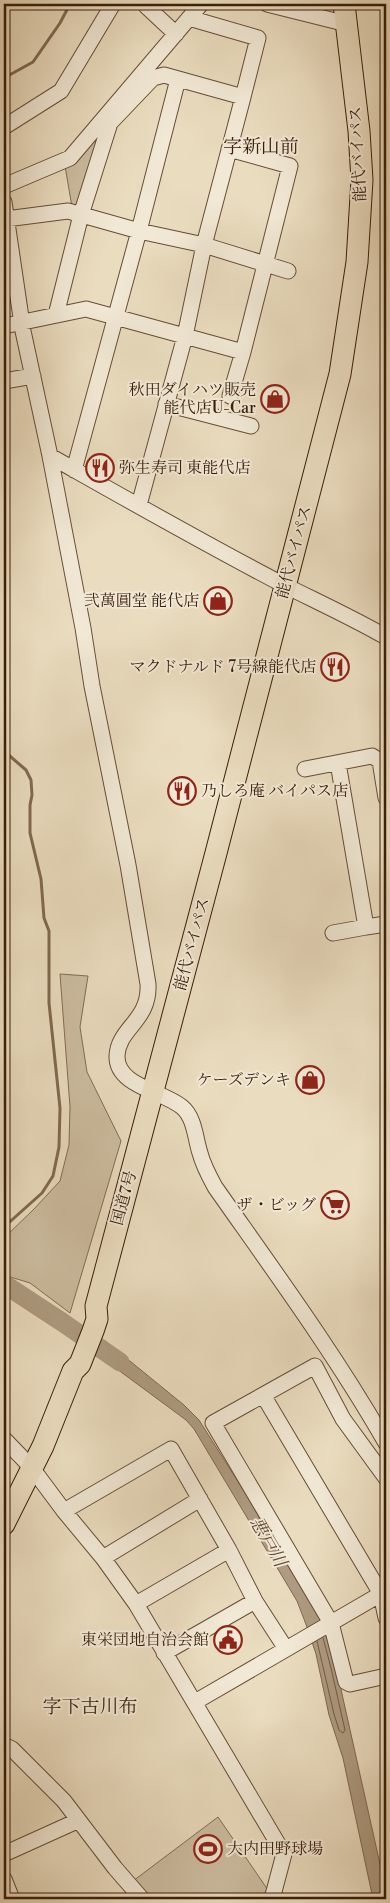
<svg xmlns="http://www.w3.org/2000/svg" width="390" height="1903" font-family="'Libre Bodoni','Noto Serif JP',serif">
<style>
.green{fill:#ccbca0;stroke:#836c55}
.water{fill:#ae9b81;stroke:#806951}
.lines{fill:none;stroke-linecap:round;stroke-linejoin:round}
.shore{stroke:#745c46;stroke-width:1}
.stream{stroke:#806951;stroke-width:3}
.river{stroke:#ae9b81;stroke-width:19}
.minor-casing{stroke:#664d37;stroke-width:17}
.highway-casing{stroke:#3a1d0a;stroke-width:23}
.minor{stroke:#f1e8d5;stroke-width:15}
.highway{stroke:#eadcbf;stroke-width:21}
.labels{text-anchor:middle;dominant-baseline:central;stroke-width:4;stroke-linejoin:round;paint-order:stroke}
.street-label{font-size:16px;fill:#3a1d0a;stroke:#f1e8d5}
.poi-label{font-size:16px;fill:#3a1d0a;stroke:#f1e8d5;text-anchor:end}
.water-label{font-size:18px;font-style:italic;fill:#634934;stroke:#f1e8d5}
.quarter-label{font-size:19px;fill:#3a1d0a;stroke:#f1e8d5}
</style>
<rect width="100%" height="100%" fill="#eadcbf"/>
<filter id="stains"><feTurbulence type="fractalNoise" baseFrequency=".004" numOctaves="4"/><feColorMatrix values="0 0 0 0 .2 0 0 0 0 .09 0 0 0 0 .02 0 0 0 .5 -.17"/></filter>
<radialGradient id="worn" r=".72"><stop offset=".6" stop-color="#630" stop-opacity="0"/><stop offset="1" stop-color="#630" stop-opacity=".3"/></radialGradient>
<path class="green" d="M104,128l-23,80 -9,-1 -7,-41z
M60,974l28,2 -8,51 7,45 34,69 -51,172 -40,-30 -26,-8v-37l30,-29 26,-28 9,-36 1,-38z
M218,1817l50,73 -2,9h-118l-15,-18z"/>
<path class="water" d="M104,1340l80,65 15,15 41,65 81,136 6,14 9,32 50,224v8h-13l-30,-141 -14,-43 -13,-61 -9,-27 -10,-26 -103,-172 -8,-9 -88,-65z"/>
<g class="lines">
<path class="shore" d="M317,1641l17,73 5,16 4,3 2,-3 -14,-62 -8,-30"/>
<path class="stream" d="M4,78l29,-16 27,-39 10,-19
M4,751l22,19 5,10 1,15 -2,10v28l11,46 3,39 5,13v72l11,105 -1,39 -6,29 -11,17 -38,34"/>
<path class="river" d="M4,1284l58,38 58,40"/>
<defs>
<path id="minor" d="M146,4v2l30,28
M267,4l80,20
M4,127l57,-36 52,-87
M229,149l61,17 -47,186 -13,44
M4,186l66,-28 131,-154
M4,202l19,129 27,125 33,172 9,58 36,179 20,119c2,37 -30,44 -31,72 -1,30 46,35 65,51 13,11 13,31 18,46 3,12 9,23 15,34 59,84 120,167 171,256
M6,219l62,-8 71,20 65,14 84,26
M56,315l25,-100 29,-92 43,-45 11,-3 79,22 15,-59 -69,-20
M4,326l82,-17 157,43
M4,381l29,-5
M166,404l85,22
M50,456c78,44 155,88 234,129 34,17 69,33 102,52
M74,470l65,-239 39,-152
M139,505l46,-169 19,-91 39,-148
M338,763l28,164 20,-3
M305,769l67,-13 8,5 6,37
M333,933l33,-6
M263,1395l118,199 5,24
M4,1439l28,29 32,43 39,47 33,46 148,250 -12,45
M386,1478l-43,-59 -28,-53 -102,57 118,200 15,59 4,2 36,-8
M64,1511l107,-62 58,101 26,51 31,48
M103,1558l97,-59
M136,1604l93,-54
M164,1653l91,-52
M195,1702l191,-111
M4,1745l8,4 52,52 51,67 27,31
M4,1854l73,-33
M4,1879l8,20"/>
<path id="highway" d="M4,1524l39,-78 30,-75 7,-7 13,-33 4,-12 -1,-13 120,-453 124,-479 17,-112 5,-82 -3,-49 -15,-127"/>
</defs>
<use href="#minor" class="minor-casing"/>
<use href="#highway" class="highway-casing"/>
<use href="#minor" class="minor"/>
<use href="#highway" class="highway"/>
</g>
<defs>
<symbol id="shop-ring" viewBox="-11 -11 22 22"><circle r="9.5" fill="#f1e8d5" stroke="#8f2418" stroke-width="1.5"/><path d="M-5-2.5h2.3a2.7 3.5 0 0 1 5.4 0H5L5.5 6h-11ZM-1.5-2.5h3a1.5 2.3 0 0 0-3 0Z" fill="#8f2418"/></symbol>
<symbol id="restaurant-ring" viewBox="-11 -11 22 22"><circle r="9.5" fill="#f1e8d5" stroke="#8f2418" stroke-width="1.5"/><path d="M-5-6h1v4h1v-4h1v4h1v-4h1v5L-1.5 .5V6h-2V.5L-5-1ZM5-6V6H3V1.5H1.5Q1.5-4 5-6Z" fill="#8f2418"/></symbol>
<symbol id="supermarket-ring" viewBox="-11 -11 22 22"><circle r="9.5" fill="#f1e8d5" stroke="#8f2418" stroke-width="1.5"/><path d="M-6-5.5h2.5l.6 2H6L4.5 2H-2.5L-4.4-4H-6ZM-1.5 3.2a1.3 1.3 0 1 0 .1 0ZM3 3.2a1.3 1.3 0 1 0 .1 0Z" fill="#8f2418"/></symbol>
<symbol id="civic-ring" viewBox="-11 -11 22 22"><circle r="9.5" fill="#f1e8d5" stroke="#8f2418" stroke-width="1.5"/><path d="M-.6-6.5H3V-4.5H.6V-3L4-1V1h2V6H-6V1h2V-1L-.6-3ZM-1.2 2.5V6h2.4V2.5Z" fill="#8f2418"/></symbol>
<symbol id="stadium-ring" viewBox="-11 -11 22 22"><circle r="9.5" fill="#f1e8d5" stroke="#8f2418" stroke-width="1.5"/><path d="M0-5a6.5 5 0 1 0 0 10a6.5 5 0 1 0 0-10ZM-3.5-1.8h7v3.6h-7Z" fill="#8f2418"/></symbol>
</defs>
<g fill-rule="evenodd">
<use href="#shop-ring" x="259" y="383" width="32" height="32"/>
<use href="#restaurant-ring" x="84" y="452" width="32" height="32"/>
<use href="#shop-ring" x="202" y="585" width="32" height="32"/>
<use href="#restaurant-ring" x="319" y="651" width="32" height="32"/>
<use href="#restaurant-ring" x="166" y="775" width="32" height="32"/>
<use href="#shop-ring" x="294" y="1064" width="32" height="32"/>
<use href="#supermarket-ring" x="319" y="1189" width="32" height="32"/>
<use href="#civic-ring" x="212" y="1624" width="32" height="32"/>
<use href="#stadium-ring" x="192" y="1833" width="32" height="32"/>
</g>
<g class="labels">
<g class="street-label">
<text transform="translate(358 154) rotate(-93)">能代バイパス</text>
<text transform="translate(294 552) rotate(-75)">能代バイパス</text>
<text transform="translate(192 944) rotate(-75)">能代バイパス</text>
<text transform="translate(124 1198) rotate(-75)">国道7号</text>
</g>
<g class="poi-label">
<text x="256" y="390">秋田ダイハツ販売<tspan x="256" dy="18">能代店U-Car</tspan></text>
<text x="119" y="468" text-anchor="start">弥生寿司 東能代店</text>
<text x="199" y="601">弐萬圓堂 能代店</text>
<text x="316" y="667">マクドナルド 7号線能代店</text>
<text x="201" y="791" text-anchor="start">乃しろ庵 バイパス店</text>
<text x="291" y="1080">ケーズデンキ</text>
<text x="316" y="1205">ザ・ビッグ</text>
<text x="209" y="1640">東栄団地自治会館</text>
<text x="227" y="1849" text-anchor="start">大内田野球場</text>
</g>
<g class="water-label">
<text transform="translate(268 1542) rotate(60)">悪戸川</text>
</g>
<g class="quarter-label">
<text x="261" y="147">字新山前</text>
<text x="90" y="1707">字下古川布</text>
</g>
</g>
<rect width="390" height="1903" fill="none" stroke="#eadcbf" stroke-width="20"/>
<rect x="5" y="5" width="380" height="1893" fill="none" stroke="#3a1d0a" stroke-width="2.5"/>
<rect x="10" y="10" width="370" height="1883" fill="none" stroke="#3a1d0a"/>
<rect width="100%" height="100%" filter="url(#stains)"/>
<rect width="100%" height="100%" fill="url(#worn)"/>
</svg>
